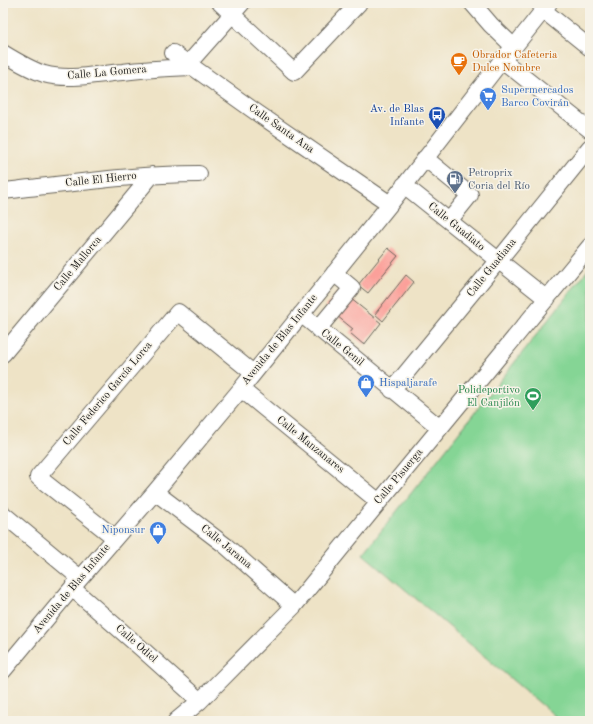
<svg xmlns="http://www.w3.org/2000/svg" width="593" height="724" font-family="'Old Standard TT',serif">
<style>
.green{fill:#85d595;stroke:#507858}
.building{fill:#fba09a}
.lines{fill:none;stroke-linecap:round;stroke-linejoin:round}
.minor-casing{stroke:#666258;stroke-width:18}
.minor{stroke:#fff;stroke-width:16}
.labels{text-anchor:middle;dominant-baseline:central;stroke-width:3;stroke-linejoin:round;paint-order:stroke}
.food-label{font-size:11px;fill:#c56008;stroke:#f7f3e8;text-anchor:start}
.street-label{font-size:11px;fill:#1c1c1c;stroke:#f7f3e8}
.shop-label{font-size:11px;fill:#366cbe;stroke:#f7f3e8;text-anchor:start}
.transit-label{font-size:11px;fill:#164399;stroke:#f7f3e8;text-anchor:end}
.service-label{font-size:11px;fill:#4e5e75;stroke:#f7f3e8;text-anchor:start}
.leisure-label{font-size:11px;fill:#27864d;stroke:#f7f3e8;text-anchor:end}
</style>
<rect width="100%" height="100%" fill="#f7f3e8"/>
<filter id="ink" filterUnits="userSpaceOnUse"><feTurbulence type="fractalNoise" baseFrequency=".025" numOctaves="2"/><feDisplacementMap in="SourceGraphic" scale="8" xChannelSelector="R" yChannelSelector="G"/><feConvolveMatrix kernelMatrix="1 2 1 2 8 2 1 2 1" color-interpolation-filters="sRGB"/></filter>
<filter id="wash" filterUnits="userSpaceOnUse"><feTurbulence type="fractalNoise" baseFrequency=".012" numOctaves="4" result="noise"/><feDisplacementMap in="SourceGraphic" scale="16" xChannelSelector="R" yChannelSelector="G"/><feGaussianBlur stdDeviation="0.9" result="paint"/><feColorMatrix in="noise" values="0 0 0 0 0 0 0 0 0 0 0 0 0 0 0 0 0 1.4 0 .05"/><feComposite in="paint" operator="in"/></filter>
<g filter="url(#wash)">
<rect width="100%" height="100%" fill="#eee3c6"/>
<path class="green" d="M590,267v454h-29l-198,-167z"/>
<g id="blocks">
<path class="building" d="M388,248l10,8 -30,37 -10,-8z
M406,275l8,7 -31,39 -8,-7z
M340,290l41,33 -17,22 -14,-12 3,-4 -27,-22z"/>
</g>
</g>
<g filter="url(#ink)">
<use href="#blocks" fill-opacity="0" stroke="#666258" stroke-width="1"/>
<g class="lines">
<defs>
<path id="minor" d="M220,3l74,69 65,-69
M472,3l19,22 23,22
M543,10l47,38
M3,53c13,8 26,16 41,21 25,7 53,0 79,-2 23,-3 47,-4 70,-5
M173,53l80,57 137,94
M502,60l88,70
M188,64l54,-61
M425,158l45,37 -21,26
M404,185l143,114
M3,191c65,-7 130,-17 196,-17
M301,314l139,114
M318,329l34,-41 -18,-15
M3,354l149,-179
M241,389l138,113
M392,390l106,-129 92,-114
M155,492l71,54 68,60
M3,514l77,64
M115,538l-77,-61 140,-165 75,61
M72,588l70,61 58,52
M3,671l69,-83 83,-96 86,-103 149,-185 112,-144 12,-13 35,-44
M176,721l24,-20 94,-95 85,-104 211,-256"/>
</defs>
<use href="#minor" class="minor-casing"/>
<use href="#minor" class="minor"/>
</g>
</g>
<defs>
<symbol id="cafe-pin" viewBox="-11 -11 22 30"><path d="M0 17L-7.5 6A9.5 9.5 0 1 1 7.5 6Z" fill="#e8710a" stroke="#f7f3e8"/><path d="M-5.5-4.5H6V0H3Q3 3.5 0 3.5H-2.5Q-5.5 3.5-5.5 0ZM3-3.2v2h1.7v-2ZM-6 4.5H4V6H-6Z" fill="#fff"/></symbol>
<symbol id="supermarket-pin" viewBox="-11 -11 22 30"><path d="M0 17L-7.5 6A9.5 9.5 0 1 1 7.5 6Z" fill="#3f7fe0" stroke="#f7f3e8"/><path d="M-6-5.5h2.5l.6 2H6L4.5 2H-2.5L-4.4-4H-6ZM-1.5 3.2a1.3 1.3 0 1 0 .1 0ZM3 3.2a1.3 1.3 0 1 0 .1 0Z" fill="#fff"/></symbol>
<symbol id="bus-pin" viewBox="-11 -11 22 30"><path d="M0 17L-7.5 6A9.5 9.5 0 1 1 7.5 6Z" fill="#1a4fb4" stroke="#f7f3e8"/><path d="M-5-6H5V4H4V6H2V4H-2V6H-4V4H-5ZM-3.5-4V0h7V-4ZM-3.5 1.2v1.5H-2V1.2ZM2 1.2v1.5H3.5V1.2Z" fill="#fff"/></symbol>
<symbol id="fuel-pin" viewBox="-11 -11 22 30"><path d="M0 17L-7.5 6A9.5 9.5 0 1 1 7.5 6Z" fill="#5c6f8a" stroke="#f7f3e8"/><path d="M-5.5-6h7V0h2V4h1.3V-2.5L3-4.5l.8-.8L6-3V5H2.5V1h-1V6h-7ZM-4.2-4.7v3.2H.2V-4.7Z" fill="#fff"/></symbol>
<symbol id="shop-pin" viewBox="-11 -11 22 30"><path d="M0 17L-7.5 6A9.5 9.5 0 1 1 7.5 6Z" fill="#3f7fe0" stroke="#f7f3e8"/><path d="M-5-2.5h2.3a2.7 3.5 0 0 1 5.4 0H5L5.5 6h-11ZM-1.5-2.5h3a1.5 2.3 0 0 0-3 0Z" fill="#fff"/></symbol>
<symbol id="stadium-pin" viewBox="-11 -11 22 30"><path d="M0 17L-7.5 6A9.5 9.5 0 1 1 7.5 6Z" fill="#2e9e5b" stroke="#f7f3e8"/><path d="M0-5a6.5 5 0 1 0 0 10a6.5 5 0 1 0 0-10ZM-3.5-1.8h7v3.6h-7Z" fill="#fff"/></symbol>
</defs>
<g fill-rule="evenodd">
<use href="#cafe-pin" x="449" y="51" width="20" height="27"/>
<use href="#supermarket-pin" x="478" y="86" width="20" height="27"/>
<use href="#bus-pin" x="427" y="105" width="20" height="27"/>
<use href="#fuel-pin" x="445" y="169" width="20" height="27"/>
<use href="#shop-pin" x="356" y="373" width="20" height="27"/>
<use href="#stadium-pin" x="523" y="386" width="20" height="27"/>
<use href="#shop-pin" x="148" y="520" width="20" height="27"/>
</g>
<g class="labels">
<g class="food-label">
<text x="472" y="55">Obrador Cafeteria<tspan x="472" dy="13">Dulce Nombre</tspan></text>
</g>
<g class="street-label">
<text transform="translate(107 73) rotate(-5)">Calle La Gomera</text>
<text transform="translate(281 129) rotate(35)">Calle Santa Ana</text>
<text transform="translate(101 180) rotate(-6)">Calle El Hierro</text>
<text transform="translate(456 227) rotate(39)">Calle Guadiato</text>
<text transform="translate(78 264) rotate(-50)">Calle Mallorca</text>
<text transform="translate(492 268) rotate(-51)">Calle Guadiana</text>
<text transform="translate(280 340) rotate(-51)">Avenida de Blas Infante</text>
<text transform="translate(342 348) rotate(39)">Calle Genil</text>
<text transform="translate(108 394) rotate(-50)">Calle Federico García Lorca</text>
<text transform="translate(310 445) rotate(39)">Calle Manzanares</text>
<text transform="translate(399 477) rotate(-50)">Calle Pisuerga</text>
<text transform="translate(226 547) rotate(39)">Calle Jarama</text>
<text transform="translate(72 589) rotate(-50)">Avenida de Blas Infante</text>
<text transform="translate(136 644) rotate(41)">Calle Odiel</text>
</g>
<g class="shop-label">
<text x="501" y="90">Supermercados<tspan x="501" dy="13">Barco Covirán</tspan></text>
<text x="379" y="383">Hispaljarafe</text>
<text x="145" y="530" text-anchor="end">Niponsur</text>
</g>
<g class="transit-label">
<text x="424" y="109">Av. de Blas<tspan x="424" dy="13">Infante</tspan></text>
</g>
<g class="service-label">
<text x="468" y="173">Petroprix<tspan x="468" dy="13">Coria del Río</tspan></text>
</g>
<g class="leisure-label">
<text x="520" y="390">Polideportivo<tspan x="520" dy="13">El Canjilón</tspan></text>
</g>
</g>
<rect width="593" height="724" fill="none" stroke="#f7f3e8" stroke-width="16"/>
</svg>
